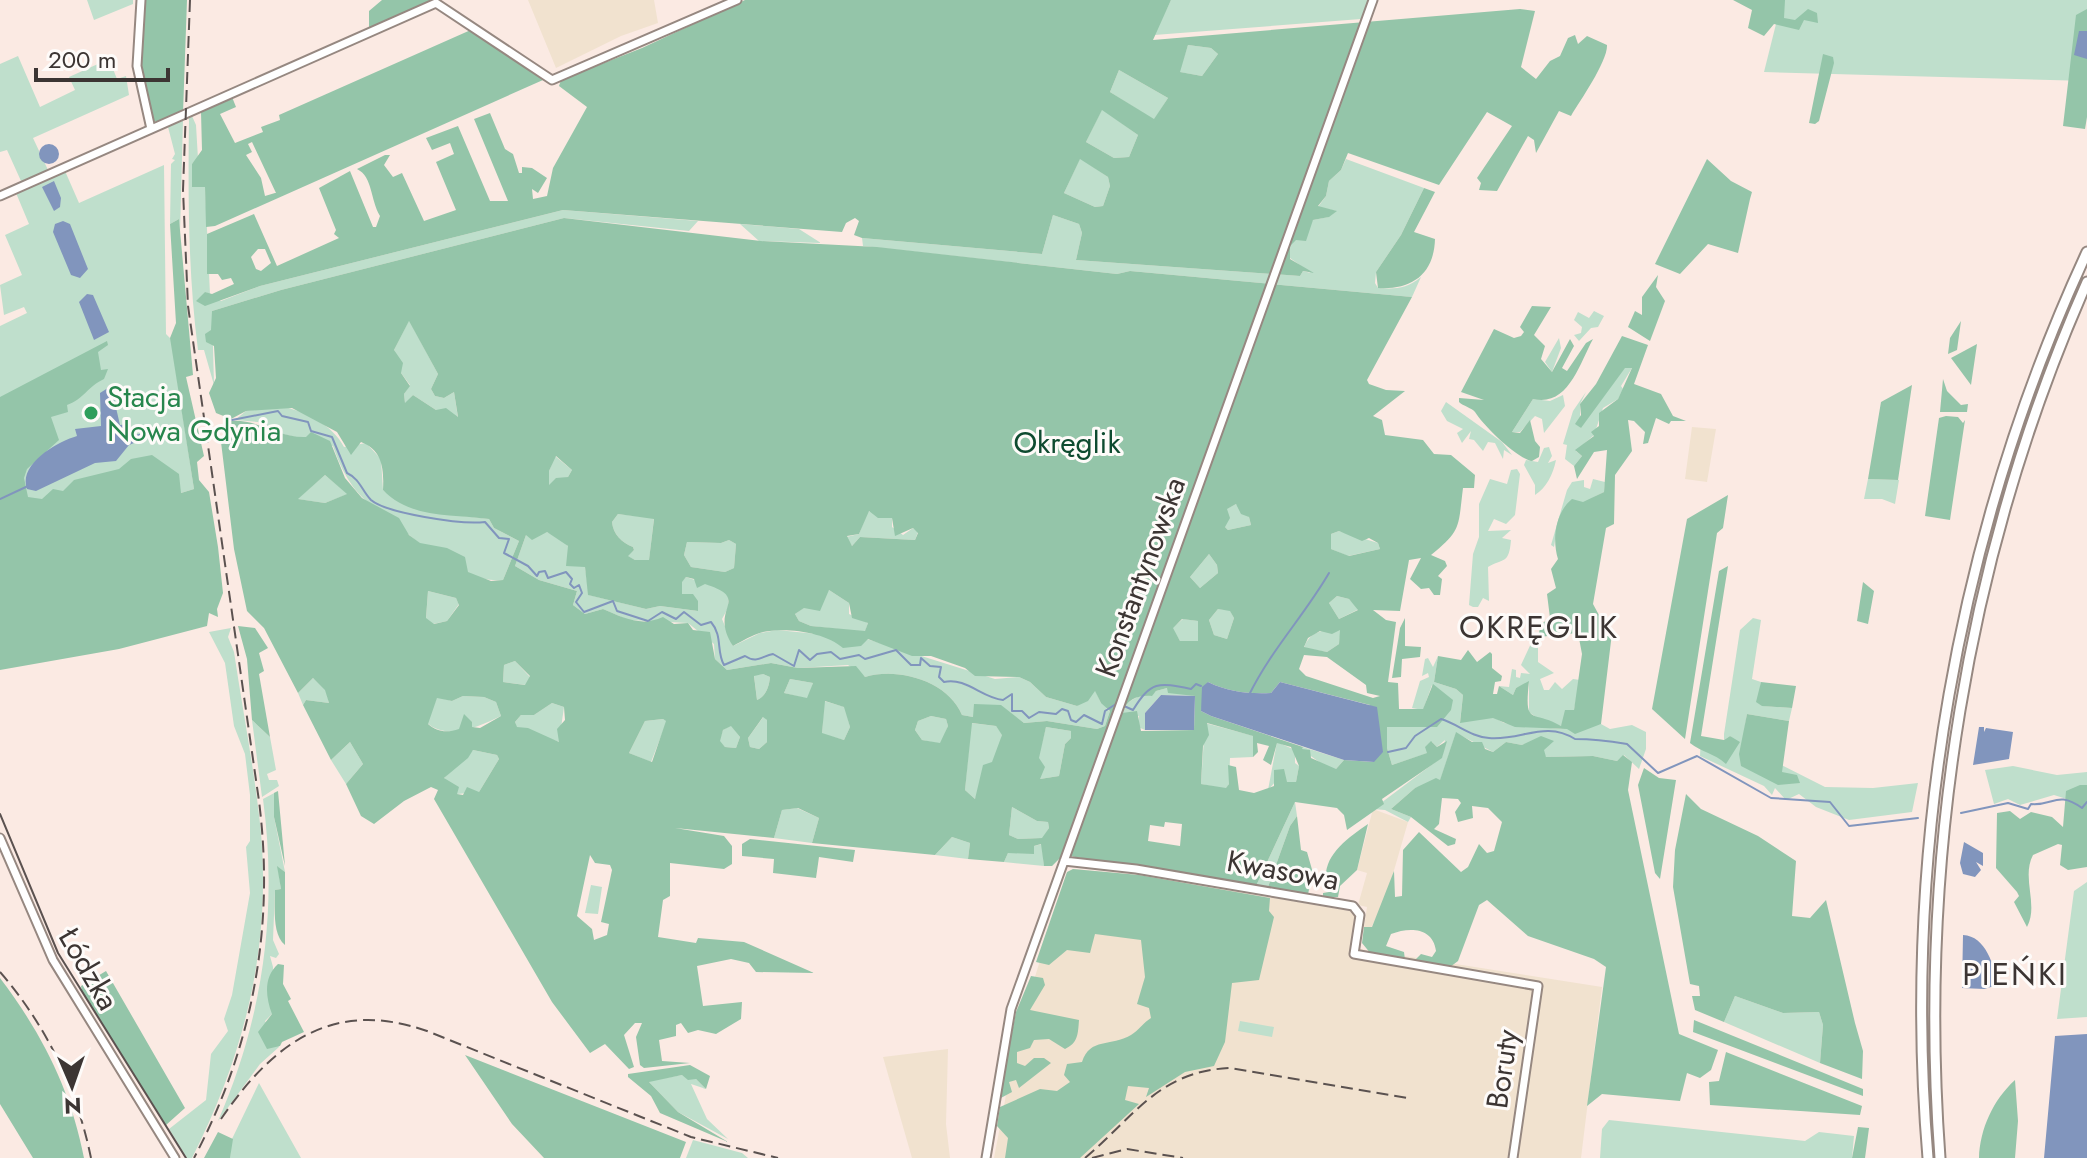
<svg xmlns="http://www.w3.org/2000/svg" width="2087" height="1158" font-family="Jost,sans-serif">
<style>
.industrial{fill:#f1e2cf}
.green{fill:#bfdfcc}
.forest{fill:#94c5a9;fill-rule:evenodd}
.water{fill:#8195bd}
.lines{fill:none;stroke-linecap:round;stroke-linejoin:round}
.stream{stroke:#8195bd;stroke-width:2}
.secondary-casing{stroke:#968881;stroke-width:11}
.primary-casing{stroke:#968881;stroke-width:11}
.highway-casing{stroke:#968881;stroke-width:13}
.secondary{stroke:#fff;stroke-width:7}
.primary{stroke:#fff;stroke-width:7}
.highway{stroke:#fff;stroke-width:9}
.tram{stroke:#5b5250;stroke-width:2}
.rail{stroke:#5b5250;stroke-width:2;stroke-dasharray:12 6;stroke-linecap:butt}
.leisure-dot{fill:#2e9e5b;stroke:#fefbf9;stroke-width:3}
.labels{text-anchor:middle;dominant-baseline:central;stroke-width:6;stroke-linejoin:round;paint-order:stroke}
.leisure-label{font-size:30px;fill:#27864d;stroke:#fefbf9;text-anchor:start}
.park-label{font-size:30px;fill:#0e4b30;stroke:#fefbf9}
.street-label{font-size:30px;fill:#3c3533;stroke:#fefbf9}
.neighbourhood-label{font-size:32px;letter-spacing:2px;fill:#3c3533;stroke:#fefbf9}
</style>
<rect width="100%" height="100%" fill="#fbeae3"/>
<path class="industrial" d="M528,0h126l4,23 -37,13 -65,32z
M1692,427l24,2 -9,53 -22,-3z
M1373,809l35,13 -22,76 -15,30 -7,-1 3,-20 -9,-2 9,-32 -10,-3z
M1073,869l66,6 211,36 7,9 -4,28 249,39 -21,171h-587l24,-126 49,-159z
M948,1049l-2,75 4,34h-38l-29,-101z"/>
<path class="green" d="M87,0h46v4l-39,16z
M1171,0h197l-7,19 -207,16z
M1782,0h305v81l-323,-9z
M1188,45l23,3 7,6 -16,22 -23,-4z
M18,56l22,51 35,-17 -6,-13 40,-18 8,20 9,-3 3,19 -96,43 15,32 -27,11 -14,-31 -7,2v-88z
M1119,70l49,28 -14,22 -44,-28z
M1102,109l36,26 -9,22 -15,1 -28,-16z
M192,116l4,9 2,34 -6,5 13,22 5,108 -6,-2 17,9 39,-15 303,-76 135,11 -9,10 -125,-13 -283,72 -69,21 2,74 -10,-35h-6c-10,-77 -10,-154 -9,-232z
M183,119l-3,114 -1,-14 -9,5 1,-60 4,-4 -3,-1 3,-5 -7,-27z
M1080,158l28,19 2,9 -7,20 -8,1 -31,-14z
M1346,159l78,29 -23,47 -25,37 -1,11 3,5c18,1 28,1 43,-11l-9,20 -282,-26 -13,3 -254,-28 -1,-8 180,16 11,-39 26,9 3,9 -6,27 224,16 3,-5 8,2 -21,-15 -1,-12 24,-26 15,-3 8,-6 -18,-4 8,-11 3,-15 12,-11z
M164,165l2,169 5,5 23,150 -158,48 -36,-103v-108l27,-13 -3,-6 -20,8 -4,-30 22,-10 -17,-40 24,-11 -13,-31 49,-22 14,32z
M740,224l59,5 22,14 -62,-2z
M1594,311l10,5 -6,11 -7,1 -12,13 -5,-6 7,-2 1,-6 -8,-7 4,-8 11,6z
M409,320l29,54 -7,15 4,7 9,2 10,-6 4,26 -22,-8 -23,-15 -8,9 -1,-10 6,-9 -9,-12 -7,-23z
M1559,338l2,10 -9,24 -7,-10z
M1625,367l7,1 -11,18 2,3 -5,10 -15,9 -9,27 -18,16 6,5 -8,10 -9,-7 2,-14 -4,-1 10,-33 13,-19 -6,12v24z
M1563,395l2,11 -21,27 -2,-14 -7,-3 -15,16h-8l21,-33 17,2z
M1446,402l56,40 10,13 -8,-5 -1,9 -8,-16 -7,-1 -5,9 -9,-11 -5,-1 2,-8 -9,12 -5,-10 6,-4 -16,-8 -6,-10z
M279,406c25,4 54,19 65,41l22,-4 15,16 2,31c31,27 67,23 106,29l5,9 25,13 -16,39c-41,4 -83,-36 -112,-61l6,-1c-35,-11 -53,-39 -64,-72l-63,-15 -12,-9 -23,-2 11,-9z
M1549,447l3,9 -4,7 8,-3c-3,15 -10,28 -21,35v-10l-11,-20 2,-5 12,2 6,-14z
M555,456l17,14 -4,7 -19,9v-15z
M1517,469l3,5 -5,41 -9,9 -12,-5 -6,12 23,-1 -9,8 9,2c-2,25 -8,18 -23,27l1,34 -6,-3 -5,9h-5l-4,-2 4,-51 6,-17v-33l11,-25 17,5 4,-14z
M325,475l23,19 -23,9 -28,-4z
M1593,479l12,3 -1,10c-23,11 -47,28 -50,55l-3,-2 16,-55 5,-8 12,-2v7l6,2z
M1868,479l31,1 -4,24 -13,-5h-18z
M1236,504l13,13 2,8 -23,5 -3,-3 1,-18z
M868,511l24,7v9l11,8 10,-7 5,4 -3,8 -55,-3 -8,9 -6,-9 13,-3z
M618,514l36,4 -5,43 -14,-1 -8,-4 7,-6 -1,-3c-11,-4 -20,-13 -21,-25z
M1339,531l39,12 2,6 -32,7 -17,-7v-15z
M547,532l15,7 23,28 4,28 57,14 14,-3 38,5 -16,-16 -1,-13 5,-5 39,13 4,5 -1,13 -6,11 11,27 27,-13 17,-3 90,9 128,40 24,-2 11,5 16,15 31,9 18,-16 6,13v-5l14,-7 6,1 -4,10 -11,7 4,2 -5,15 -8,3 -50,-8 -23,2 -24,-18 -27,12 -11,-2c-14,-34 -64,-48 -97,-38l-17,-12 -50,3 -27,-5 -44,7 -12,-11 -1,-15 -26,-21 -60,-3 -25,-11 -18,5 -12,-9 4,-14 -38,-11 -24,-14 11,-31z
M729,540l7,4 -2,24 -9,4 -34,-5 -7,-12 3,-13 34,1z
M1209,554l8,11 1,8 -18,15 -10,-11z
M829,590l20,13v11l19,9 -3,9 -54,-6 -12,-5 -4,-7z
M428,591l28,7 3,6 -12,17 -14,3 -7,-5z
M1337,596l12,3 10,10 -20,10 -10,-16z
M1218,609l12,1 4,8 -7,21 -13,-4 -5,-15z
M1753,618l8,2 -9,59 9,3 -1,12 4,12 28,2 -3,13 -42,-7 -5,31 83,42 48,1 45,-5 -6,29 -63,8 -33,-13 -17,-13 -13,6 -11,-12 -3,7 -8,-9 -64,-30 1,-19 38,7 -9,-8 -6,4v-6l16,-104z
M1183,619l15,2v20h-18l-8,-13z
M231,628l-3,9 6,15c9,60 21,121 27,181 10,116 -17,222 -69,325h-5l-18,-29 37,-29 5,-46 17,-23 -4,-12 8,-24 18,-102 -4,-46 4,-6v-46l-5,-41 -11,-28 -9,-63 -16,-31z
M1341,629l-2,15 -12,8 -23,-4c6,-18 20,-18 37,-19z
M1535,635l3,2v25l16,11 -14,6 4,11h5l6,-8 7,7 11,-10 7,1 -6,30 -13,16 -21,-6 -11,-8v-30l-13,6 -3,7 -14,-9 10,1 3,-18 4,1v7l4,1 1,-5 9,1 -9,-9z
M1438,656l-4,26 22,7 7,6 -3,27 33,-5 11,6 56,6 41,-5 9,5 22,-4 14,7v17l-7,20 -15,-14 -7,6 -24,-5 -47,1 -11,-16 -13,4 -16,-3 -13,10 -37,-19 -16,48 -25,7 -24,21 20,8 -3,5 -23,-12 -12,-1 69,-52 3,-17 -8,7 -5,-5 -4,11 -36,12 -5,-17v-21l52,-4 8,-12 -15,-26 -9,25 -11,-2 8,-27 9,-4 -1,-4 -6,3 3,-17 3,-1 5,9z
M515,661l15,16 -4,8 -23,-3 1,-17z
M763,674l7,3c-1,10 -4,19 -13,23l-3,-25z
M313,678l13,12 3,13 -23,-3 -3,5 -5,-12z
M790,679l23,4 -5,16 -24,-6z
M1167,688l28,8 -34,-1 -16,18v17l-7,-3 1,-11 -17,-2c5,-15 16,-19 30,-19l4,-4z
M463,696l21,1 12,5 5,14c-21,10 -53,25 -74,7l10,-26 15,4z
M824,701l21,6 5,20 -6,13 -22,-6z
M552,703l12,4 -5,35 -43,-15 -1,-5 6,-7h13z
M764,716l3,4v22l-8,7 -9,-2 -2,-9z
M931,716l15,3 2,7 -7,18 -19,-4 -7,-10 3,-9z
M663,719l4,2 -16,41 -22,-9 16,-32z
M252,720l18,17 6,33 -9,4 2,6h8l2,6 -17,11z
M971,723l25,3 6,8 -1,11 -26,54 -10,-9z
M1205,723l49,13 -1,21 -23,1 -1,26 -3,5 -25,-5z
M731,725l9,12 -4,11 -11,-1 -6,-6 4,-11z
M1046,727l25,4v7l-6,6 -6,32 -19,3 -2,-21z
M350,742l13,22 -17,20 -15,-24z
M1277,742l18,8v13l4,3 -3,16 -9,1 -12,-13 1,11 -8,9z
M1303,747l41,13 -8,9h-7l-28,-20z
M473,750l24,5 2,4 -20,33 -22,2 -13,-16z
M815,765l18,1 -6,18 -15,-11z
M2013,766l44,9 30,-3v26l-11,4 -22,-7 -34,10 -12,-6 -14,5 -9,-34z
M278,791l-4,3v23l11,55 -7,-5 3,22 -6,1 -2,50 6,14 -3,4 -6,-2 3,11 -1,47 -7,7 14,26 -19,17 -42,57c45,-103 60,-210 45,-322z
M1295,802l2,14 -7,10 -22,61 -12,-1z
M1012,807l25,14 11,1 1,6 -6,10 -25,1 -9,-4z
M797,808l22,10 -7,25 -38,-5 8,-28z
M952,837l18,6 -2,16 -33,-4z
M1042,844l2,22 -40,-4 4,-9z
M2087,882v135l-30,2 17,-128z
M591,885l11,2 -4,27 -13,-1z
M1735,996l48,17 36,-1 4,13 -3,38 -96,-41z
M1240,1021l34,6 -2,10 -34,-6z
M682,1075l14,4 10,10 -15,-5 16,35 21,20 -50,-27 -30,-31z
M259,1083l42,75h-71l1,-17z
M1609,1120l196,21 14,-9 35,4 -2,22h-252l2,-29z
M693,1140l49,13 6,5h-62z"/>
<path class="forest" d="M144,0h43l-4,113 -23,10 -8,-3 -12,-52z
M382,0h51v1l-64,28v-18z
M745,0h426l-18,40 367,-31 15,2 -14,56 15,12 14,-18 10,-5 8,-18 7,-3 3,9 9,-8 20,9c1,16 -27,56 -36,71l-12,-5 -23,42 -2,-13 -6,-4 -31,55 -18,-1 2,-7 -4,-5 35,-52 -25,-14 -48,73 -91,-32 -7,17 -12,11 -3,15 -8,10 19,5 -8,6 -16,3 -7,21 -10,-1 -6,6v13l24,14 -11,-2 -3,5 -224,-16 6,-27 -3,-9 -26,-9 -11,39 -180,-16 -8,-3 5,-14 -4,-3 -9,5 -4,9 -279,-22 -303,76 -55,20 -9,-5 9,-9 7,2 22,-10 -3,-6 -9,2 -4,-6h-11v-40l47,-20 23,52 62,-28 -5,-4 2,-4 -17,-42 31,-17 23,56h3l4,-11c-10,-17 -7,-39 -23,-47l28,-14h5l-6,10 9,12 9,-4 22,48 32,-11 -20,-48 18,-8 -4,-11 -18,7 -6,-12 32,-12 32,75h18l-34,-82 16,-6 15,36 8,5 6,19h3v-6l10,1 15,10 -9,15 -6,-4 1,10 14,-3 6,-28 34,-61 -28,-21 2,-6 81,-32zM1188,45l23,3 7,6 -16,22 -22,-4zM1119,70l49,28 -14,21 -44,-27zM1102,110l36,25 -9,22 -15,1 -28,-16zM1080,159l28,18 2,9 -7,20 -8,1 -31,-14zM258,249h7l6,14 -10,8 -5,-2 -5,-12z
M1733,0h52l-1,18 11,2 13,-11 9,4 1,10 -14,-3 -5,10 -25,-6 -10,12 -16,-8 4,-18z
M2087,9v108l-2,12 -22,-3 13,-111z
M473,29l70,51 -328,146 -9,1 -1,-40h-13v-23l10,-14 -1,-38 31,-15 4,10 -16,7 15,29 28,-11 -2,-5 19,-7 -1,-5zM252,142l24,51h-1l-10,3 -4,-18 -15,-23 6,-3 -4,-8z
M1823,54l10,3 1,6 -15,58 -4,3 -6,-1z
M1707,159l24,22 21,11 -2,7 -12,54 -30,-9 -28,30 -25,-10z
M1424,188l11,4 -21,40 21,7c-1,36 -24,51 -57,49l-2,-16 25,-37z
M564,218l197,23 116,6 240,27 13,-3 282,26 -45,83 2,4 17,6 19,1 -32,25 9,4 3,15 38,5 11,14 17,1 24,20 -1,13h-11c-5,39 -1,42 -32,67l14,6 2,5 -9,10 4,3 -2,16h-6l-5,-7 -8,1 -11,-10 11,-21 -12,2 -9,51 -27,-1 13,10 10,2 -8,60 10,1 1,26h24l10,-25 20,16 -2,10 -14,17h-50v21l5,17 35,-12 -2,-6 6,-6 6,6 10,-6 -5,17 -60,41 2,5 -37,26 -3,-15 -7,-7 -42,-6 -39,84 -193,-31 -11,11h-8l-3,-22 -7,2v8l-26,-1 -4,9 -36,-3 2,-16 -18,-6 -17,18 -123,-12 7,-25 -21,-10 -16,2 -8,28 -99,-10 49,8 8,10v18l-8,5 -54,-6v33l-7,4 -5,37 38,6 2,-5 46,4 70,31 -58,-1 -7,-9 -18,-4 -34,7 6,40 39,-4 -1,17 -25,15 -18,-4 -10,3 -7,-10 -5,2v11l-17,4 3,21 28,2 -46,5 -4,-3 -4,-28 6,-14h-7l-11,12 10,32 -5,2 -24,-25 -15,9 -38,-51 -118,-203 4,-9 -7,-3 -27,14 -30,23 -13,-8 -15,-32 17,-20 -13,-22 -19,18 -28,-55 3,-5 23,3 -4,-13 -12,-12 -15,15 -34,-65 -17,-17 -13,-62 -13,-107 4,-8h7l-1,-13c28,-2 46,17 75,16l5,-5 19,9 15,37 17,20 37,20 10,17 11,8 27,5 18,9 3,15 23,9 12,-1 16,-39 -25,-13 -5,-9c-37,-5 -78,0 -106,-29 1,-20 0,-40 -22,-48l-10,13 -14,-23 -45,-24 -46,3 -15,8 -15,-6 -7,-20 7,-15 -2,-32 -8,-4 -1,-8 6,-4 1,-19 69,-21zM409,321l29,53 -7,15 4,7 9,2 10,-6 4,25 -12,-9 -10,2 -23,-15 -8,8 -1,-9 6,-8 -9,-13 2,-10 -9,-13zM556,456l16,14 -4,7 -12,1 -7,7v-14zM325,475l22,19 -22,9 -27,-4zM1236,504l5,10 8,3 2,8 -23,5 -3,-3 5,-9 -3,-9zM869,511l9,7h14l3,18 18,-8 5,5 -3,7 -55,-3 -8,9 -5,-10 12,-2zM618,514l36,5 -5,41h-14l-7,-4 6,-6 -1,-3c-11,-4 -20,-13 -21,-25zM1339,531l23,10 7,-3 9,5 2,6 -31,7 -18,-7v-15zM547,532l21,14 -2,20 19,1 3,28 58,14 14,-3 38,5v-10l-5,-7h-11v-12l4,-5 8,2 3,9 8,-4c49,16 2,23 28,62 9,-5 19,-11 30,-14 22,-5 63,0 80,16l18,-2 7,-7 44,17h19l34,12 10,8 44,1 11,5 16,15 31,9 11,-5 7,-10 6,12 9,8 -5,15 -8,3 -50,-8 -23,2 -23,-18 -27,-1 -1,13 -11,-2c-14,-34 -64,-48 -97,-38l-9,-11 -58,2 -27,-5 -44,7 -12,-11 -5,-27 -17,-2 -5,-7 -14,1 -11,-7c-22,10 -39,1 -60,-8l-18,5 -12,-9 4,-14 -38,-11 -24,-14 11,-31 6,5zM729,540l7,4 -2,24 -9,4 -34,-5 -7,-12 3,-13 34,1zM1209,554l8,11 1,8 -18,15 -10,-11zM829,590l20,13 3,15 16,5 -3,8 -54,-5 -12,-5 -4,-7 9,-6 16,3zM428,591l28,7 3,7 -12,16 -13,3 -8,-6zM1337,596l12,3 9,11 -19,9 -10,-16zM1218,609l12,2 4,7 -7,21 -13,-4 -5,-15zM1182,619l16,2v20h-18l-7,-13zM1340,630l-1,14 -12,8 -23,-5 4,-9 12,-7 12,3zM1304,655l23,2 39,28 1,8 13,3 -7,2 -67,-22 -7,-7zM515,661l15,15 -5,9 -22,-3 1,-17zM763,674l7,3c-1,10 -4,19 -13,23l-3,-24zM790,679l23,4 -6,15 -23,-5zM1208,682c20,10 41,12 63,11l9,-11 90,23 4,57 -30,-2 -8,9 -25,-11 -1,-8 -8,-1 1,-2 -92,-31 -10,-5zM1167,688l1,5 27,3 -1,34 -53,1 -4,-20 -15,2c5,-14 16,-18 30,-17l4,-5zM463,696l21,1 12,5 5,14 -21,12 -8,-1v-5l-8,-8 -5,15c-12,4 -22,3 -31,-5l9,-26 15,3zM825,701l19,6 6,20 -6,13 -22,-7zM552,703l12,4 1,13 -8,9 2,13 -31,-14 -11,-1 -2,-5 6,-7h13zM931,716l15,3 2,7 -8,17 -18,-3 -7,-10 3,-9zM763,717l4,3v22l-8,7 -9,-2 -2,-9zM663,719l3,2 -14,41 -23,-9 16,-32zM972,723l24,3 6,9 -10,27 -9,3 -8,34 -10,-9zM1207,723l46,13v21l5,-5 -1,-9 12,3 -6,14 8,5 6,-22 14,4 8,19 -3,16h-9l-3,-13 -10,1v16l-20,7 -15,-3 -3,-23 -8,-2 1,19 -3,4 -25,-4 2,-38 6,-11zM731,726l9,11 -4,11 -11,-1 -5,-6 3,-11zM1046,727l25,4v7l-6,6 -6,32 -19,3 5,-12 -6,-9zM473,750l24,5 2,4 -20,33 -12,-5 -4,8 -6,-1 2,-7 -15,-9 24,-20zM1012,807l25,14 11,1 1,6 -7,10 -24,1 -9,-4zM1165,822l17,2 -2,22 -32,-5 2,-16 14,2zM590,855l5,8 15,2 2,5 -11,52 8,2 -2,11 -13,5 -2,-11 -15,-13z
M179,219l14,156 -7,2 18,79 -7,6 2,18 10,12 9,55 5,46 -6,16 1,8 -9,-4 -2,13 -88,23 -119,21v-273l107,-56 1,4 -10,7 3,18 7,-1 -4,10c-16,7 -20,20 -37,26l1,7 -17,5 8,23 -32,29 -3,9 4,19 14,2 11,-10 10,2 11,-11 45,-11 12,-10 21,-4 27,19 2,19 13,-4 -24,-151 6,-15 -6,-99z
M1658,275l-2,12 9,14 -15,40 -22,-14 7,-16 7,4v-18z
M1532,306l19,1 -17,28 11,11 -4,13 11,13 18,-33 4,7 -12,22 5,3 19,-28 7,-4c-14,26 -25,68 -60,60l-21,33 8,1 10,-13 5,21 5,6 -1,10 -7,4c-16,-3 -49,-36 -57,-49 -3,-4 -12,-6 -16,-10v-4l25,2 -23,-8 33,-63 20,9 7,-2 3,-4 -4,-5z
M1961,321l-4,29 -9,4 2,-16z
M1622,336l26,9 -14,39 27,10 12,22 13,5h-15l-2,3 -13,-6 -8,25 -5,1 2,-12 -11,-11 -6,-1 4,31 -17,24 -1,49 -8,4 -13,76 7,13 2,16h10l-11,91 -26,10 -8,-5 -52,-2 -22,-9 -33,5 3,-28 -7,-6 -22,-7 4,-26 23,4 7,-10 9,12 13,-10 2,2v14l10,8 -1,5 -6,1 -2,12h4l2,-8 14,9 3,-7 13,-7c-5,47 3,28 32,45l4,-16h9l8,-56 -4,-21 -40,4 3,-13 9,-6 -3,-24 9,-6 -5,-19 7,-10c-6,-20 -3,-46 14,-60l11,3 21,-10 3,-42 -13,2 -17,27 -3,-13 8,-10 -7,-6 19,-14 -3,-4 8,-6v-13l19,-14 14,-31h-7l-44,60 -6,-4 6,-9 -1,-11 16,-20z
M1977,344l-6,41 -20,-27z
M1943,379l4,12 14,14 7,-1 -1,8h-27z
M1912,385l-14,95 -30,-1 13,-77z
M1946,416l12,1 5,6 2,-3 -15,100 -25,-4 14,-98z
M1728,495l-5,33 -6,5 -32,206 -33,-30 35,-190z
M1728,566l-27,170 23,4 6,-4 10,6 -14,22c-12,-11 -25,-12 -36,-21l29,-172z
M1863,582l11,9 -6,33 -11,-3z
M1405,618v28l16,1 -1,10 -18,2 -1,18 -9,1 8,-50z
M238,626l17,2 13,20 -9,5 5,18 -5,3 11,63 -18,-17 -5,-61z
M1761,682l35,4 -4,22 -30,-2 -6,-4z
M1747,714l42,7 -7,51 15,3 3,8 -22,2 -37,-19 -2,-12z
M1456,732l16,10h10l3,7 8,3 13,-10 16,3 19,-9 13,5 -10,9 2,7 47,-1 24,5 6,-6 9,7 -4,28 51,244 39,16 -7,20 -11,8 -13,-5 -7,28 -78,-7 -15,12 19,-139 -12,-8 -66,-23 -41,-36 -8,5 -21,56 -8,6 -35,-7 6,-6 11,3 4,-6c-3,-24 -27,-24 -45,-17l-5,12 18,6 1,8 -34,-6 -9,-11 2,-16h8l22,-56 1,26 7,-1 1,-46 16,-18 42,40 7,-5 11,-23 8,9 7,-2 8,-29 -14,-14 -16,-2 1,12 -15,4 -3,-10 6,-9 -3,-4 -16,-1 -3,26 -5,5 22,10 -1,5 -7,2 -37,-29 -20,-8 24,-21 21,-10 4,2z
M1644,768l15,10 17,2 -16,99 -5,-6 -17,-88z
M2080,785h7v82l-19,3 -8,-5 2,-20 -4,-1 -25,11c-12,23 6,50 -6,72l-13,-25 5,-6 -2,-4 -21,-24 1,-55 13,-2 10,8 11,-7 21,5 11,10 3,-36z
M278,791l7,75 -11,-49v-24z
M1686,794l15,15 57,27 38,25 -4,55 18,2 16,-18 29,123 8,28 -1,28 -42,-16 3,-38 -4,-13 -36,1 -48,-17 -11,26 -29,-12 -3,-14h8l-1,-10 -9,-2 -17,-97 2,-37z
M1297,816l4,34 6,2 6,21 -5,21 -40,-7 22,-61z
M1368,824l-11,46 -17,16 -2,11h-15v-4l6,-1c-13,-32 16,-52 39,-68z
M750,839l105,11 -2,12 -34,-5 -3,21 -43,-5 1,-14 -32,-3v-12z
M277,866l8,6v73c-13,-11 -10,-37 -10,-55l6,-1z
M1073,869l66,6 131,23 -1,13 5,6 -15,63 -27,3 -7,59 -11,24 -29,6 -39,25 3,-9 -21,-2 -3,14 14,4 -59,54h-75l3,-20 -11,-12 3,-19 40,-18 17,2 13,-9 -6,-7 3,-11 15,-2c8,-25 29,-15 49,-27 8,-5 12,-12 20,-17l-2,-10 -12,-4 8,-27 -4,-37 -46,-6 -5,19 -23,-3 -18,15 -13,-3 31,-90z
M278,964l6,1 -1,19 8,15 -3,2 16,31 -22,10 -2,4 -13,3 -9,-17 14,-18c-7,-19 -8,-37 6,-50z
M106,971l79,137 -19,17 -84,-134 -1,-5z
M1031,976l12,2 2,7 -15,25 49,10c-1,14 -1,23 -14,29l-16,-10 -15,1 -4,8 -13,4v11l8,3 9,-8h10l7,5 -32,25 -3,-8 -7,2 3,10 -13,7 17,-87z
M0,978c41,54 71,112 84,180h-51l-33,-54z
M1694,1020l169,69v7l-170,-64z
M1726,1052l136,54 -2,9 -150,-10 -1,-23 10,-1z
M465,1055l221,87 -6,16h-136l-32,-34z
M690,1065l20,11 -4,13 -10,-10 -8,1 -6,-5 -33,7 29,30 50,30 -68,-29 -9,-17 -23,-19v-3z
M2015,1080l3,41 -3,37h-36c1,-29 14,-58 36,-78z
M1858,1127l11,1 -4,30h-13z
M218,1132l15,7 -3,19h-26z"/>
<path class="water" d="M2079,31h8v28l-13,-4z
M39 154a10 10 0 1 1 20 0a10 10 0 1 1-20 0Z
M54,181l7,17 -1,9 -6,4 -12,-24z
M63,221l7,3 18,45 -8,9 -9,-3 -18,-43 2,-8z
M87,294l6,1 16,37 -15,8 -15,-38z
M111,386l9,39 8,-1 3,12 16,-4 2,5 -20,8 -13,16 -21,2 -59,28 -9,-2c-9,-25 30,-47 50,-53l-2,-7 26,-3 -1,-33z
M1208,682c20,10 41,12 63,11l9,-11 97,25 6,45 -9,10 -30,-2 -133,-44 -10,-5 1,-24z
M1161,695l34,1 -1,34h-49v-17z
M1979,727h5v5l2,-4 27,4 -4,27 -36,6z
M1964,842l19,11v13l-7,-4 5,8 -6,7 -12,-3 -3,-11z
M1963,935c23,1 31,31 35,50l-14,4 -22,-1z
M2087,1034v124h-43l11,-122z"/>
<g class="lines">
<path class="stream" d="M232,420l46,-9 4,5 26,6 3,9 21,6 15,36c13,6 15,18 24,27 15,13 90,25 114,22l14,16 10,1 -5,14 24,13 9,10 2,-4 6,-1 3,7 18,-6 6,7 -2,5 4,4 5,-3 3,8 -6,9 8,10 29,-11 4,10 31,10 14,-9 14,7 8,-7 17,13 10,-3c12,14 5,29 13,43l21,-9c12,8 17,0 28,-2l21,12 5,-16 11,10 7,-6 14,-2 9,7 19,-4 6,4 31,-9 15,15h9l1,-7 9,8 11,1 -2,10 5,5c22,-5 38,16 59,18l9,-6v17h10l7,7 10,-6 17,2 6,-5 6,2 3,9 5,2 8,-7 18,9 3,-13 11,-7
M0,499l28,-13
M1249,695c22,-45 55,-79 80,-122
M1124,706l9,4c18,-29 25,-28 58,-21l5,-5 5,2
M1388,752l18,-4 9,-12 26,-17c17,5 30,18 48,19 32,3 56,-18 86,1 17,0 34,2 52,5l31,29 39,-17 74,42 59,4 19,24 69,-8
M1961,813l47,-10 20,6 3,-5c23,2 26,-14 51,4l5,-6"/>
<defs>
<path id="secondary" d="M141,0l-4,66 14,63
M0,196l436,-193 116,77 185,-80
M1064,861l72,8 217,37 7,9 -6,39 184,32 -25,172
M986,1158l25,-149 362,-1009"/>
<path id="primary" d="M0,838l53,122 122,198"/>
<path id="highway" d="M1928,1158c-26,-307 29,-626 159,-906
M1940,1158c-22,-297 26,-603 147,-876"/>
</defs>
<use href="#secondary" class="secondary-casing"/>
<use href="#primary" class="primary-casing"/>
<use href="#highway" class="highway-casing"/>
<use href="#secondary" class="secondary"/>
<use href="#primary" class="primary"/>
<use href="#highway" class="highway"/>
<path class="tram" d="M0,814l58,139 128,205"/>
<path class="rail" d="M190,0l-7,190 5,116 71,495c16,126 -6,245 -65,357
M0,972c46,53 77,117 91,186
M221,1119c52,-76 112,-121 206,-88l264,106 87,21
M1085,1158c50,-42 74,-87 145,-90l177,30
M1092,1158l35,-9 56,9"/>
</g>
<circle class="leisure-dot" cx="91" cy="413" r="8"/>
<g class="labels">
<g class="leisure-label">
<text x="107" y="396">Stacja<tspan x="107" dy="34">Nowa Gdynia</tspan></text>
</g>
<g class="park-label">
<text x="1067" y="442">Okręglik</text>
</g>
<g class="street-label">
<text transform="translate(1140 577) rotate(-70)">Konstantynowska</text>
<text transform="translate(1283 870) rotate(10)">Kwasowa</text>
<text transform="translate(89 969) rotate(60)">Łódzka</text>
<text transform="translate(1502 1069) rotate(-82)">Boruty</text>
</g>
<g class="neighbourhood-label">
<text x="1539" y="627">OKRĘGLIK</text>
<text x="2015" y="974">PIEŃKI</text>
</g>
</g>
<g transform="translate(72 1086) rotate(178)" stroke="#fefbf9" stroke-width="6" paint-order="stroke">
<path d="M0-6L14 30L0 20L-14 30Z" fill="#3c3533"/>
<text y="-12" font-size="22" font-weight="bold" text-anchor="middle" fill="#3c3533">N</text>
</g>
<path d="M36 68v12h132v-12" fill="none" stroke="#3c3533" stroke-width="4"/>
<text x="48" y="68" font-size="24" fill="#3c3533" stroke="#fefbf9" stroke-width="6" paint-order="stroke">200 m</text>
</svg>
